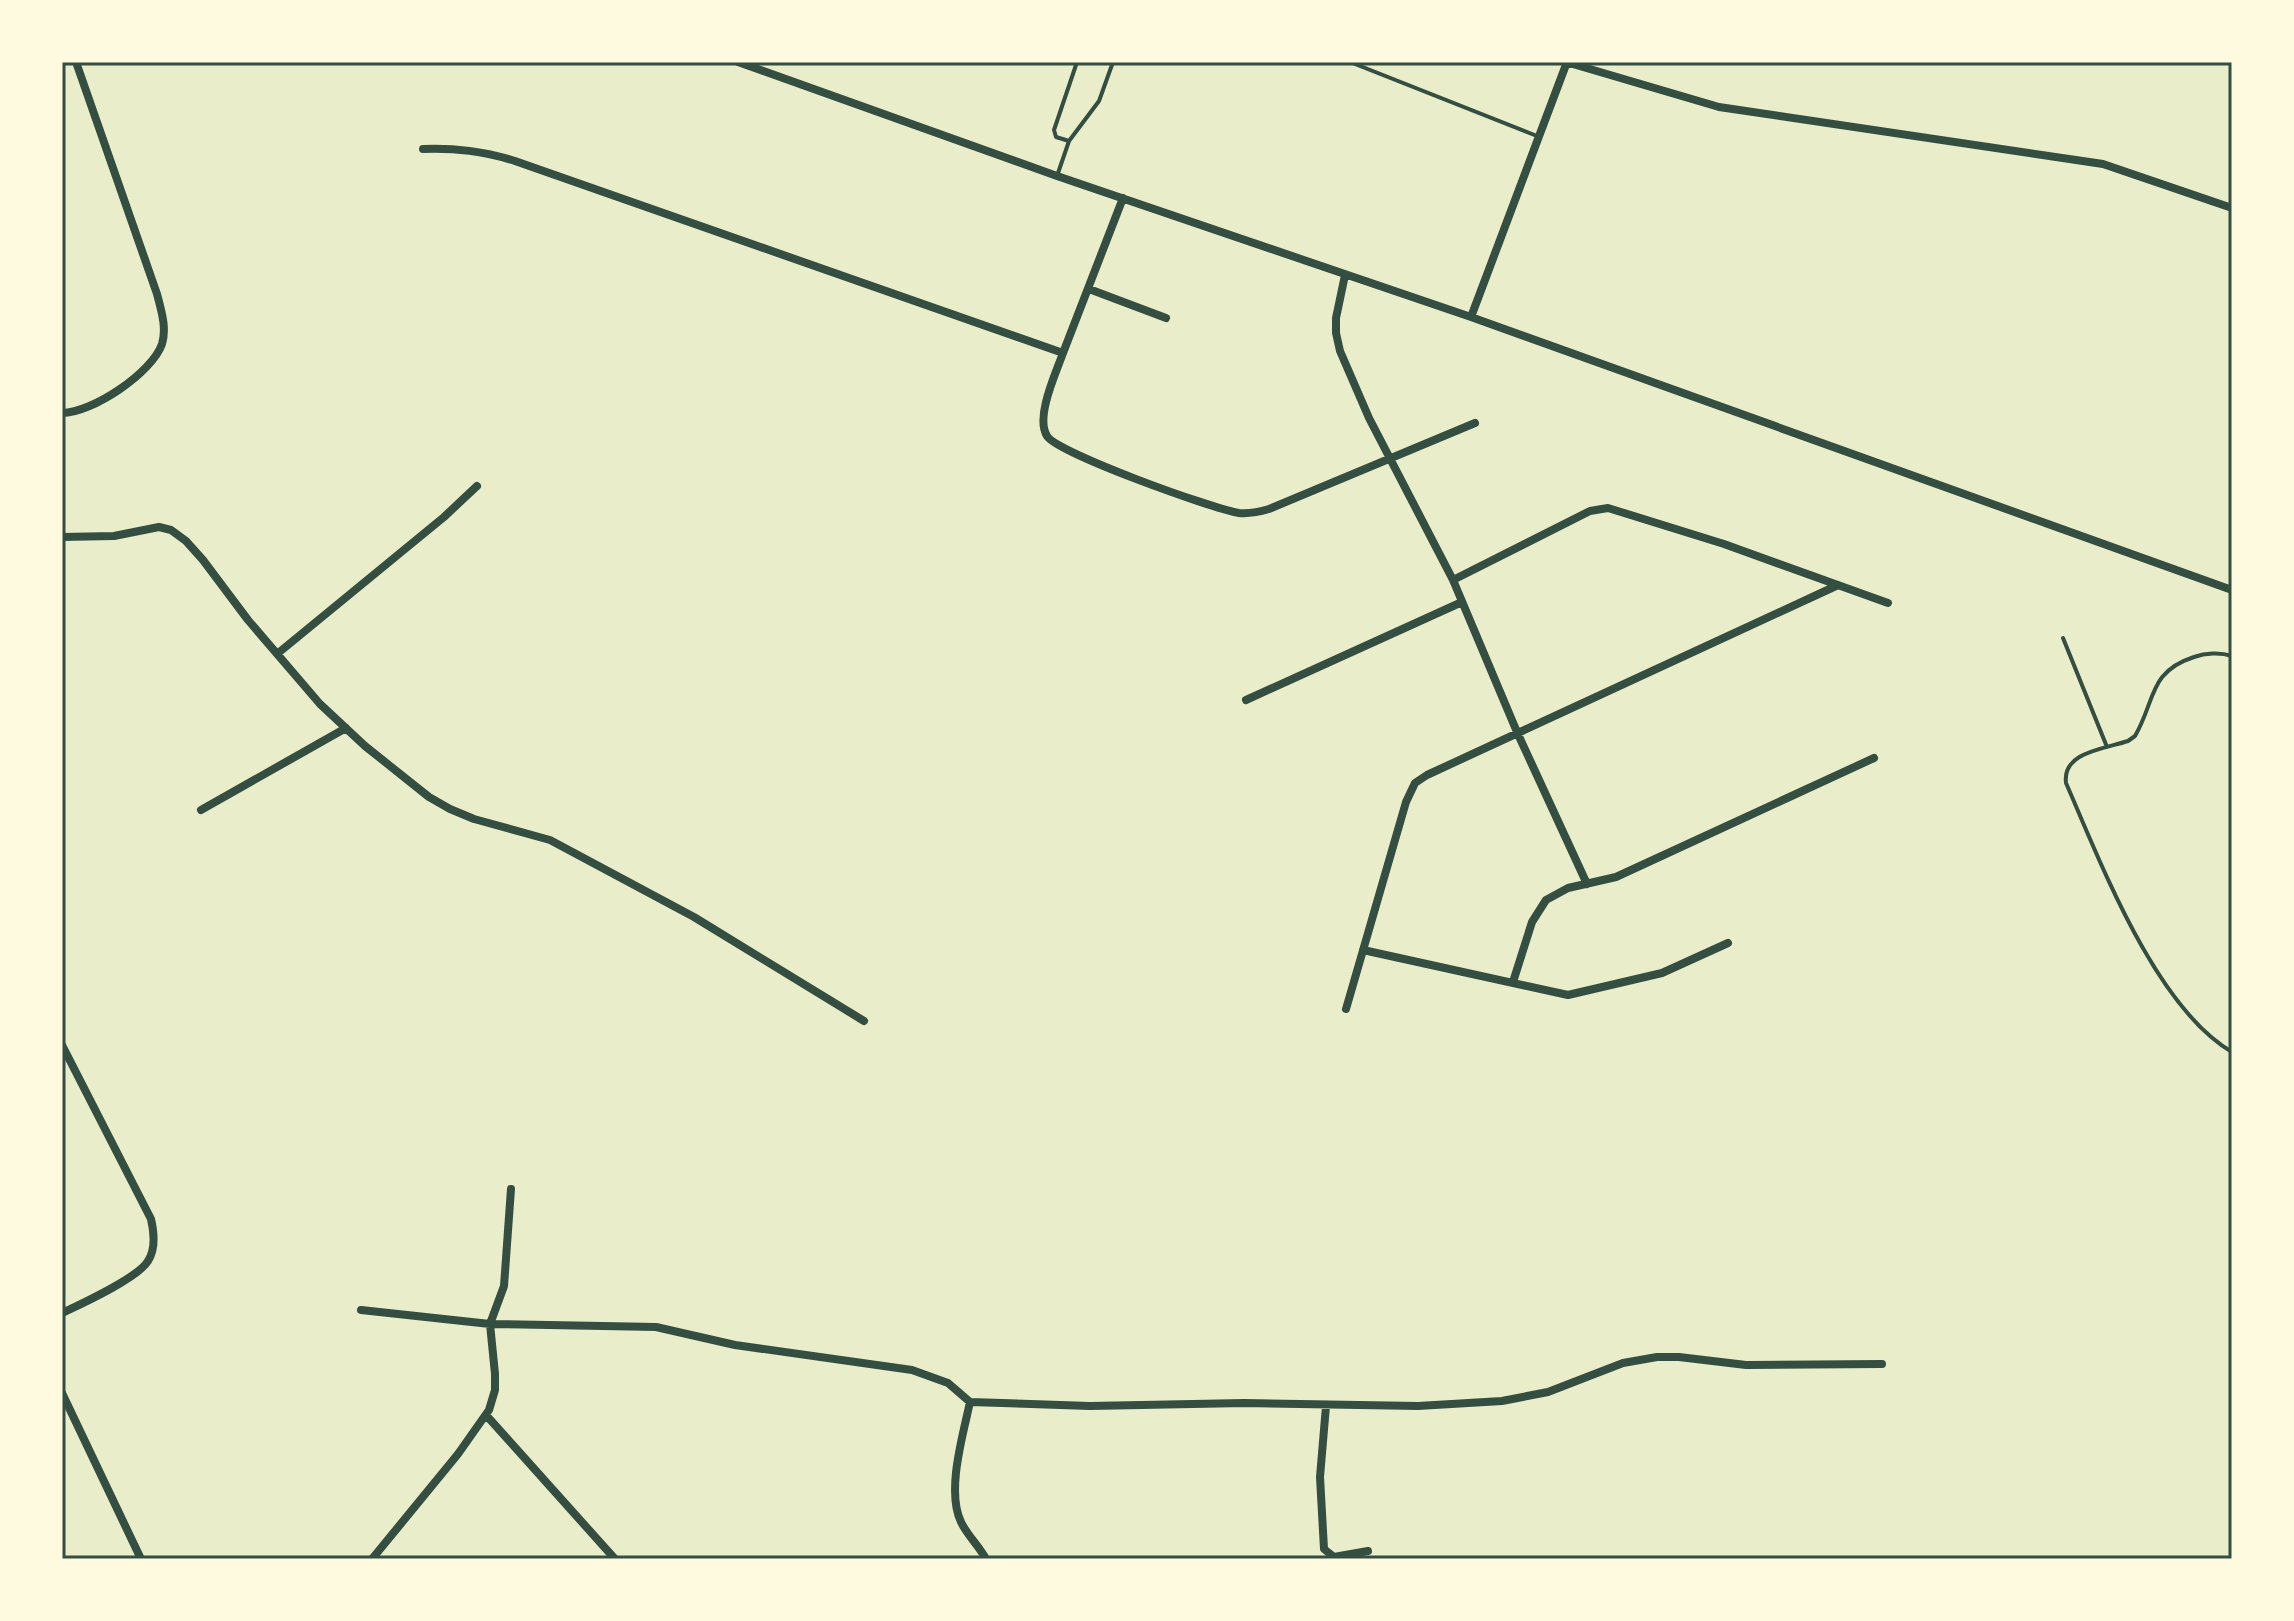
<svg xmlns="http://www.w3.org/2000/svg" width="2294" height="1621" font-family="Rubik,sans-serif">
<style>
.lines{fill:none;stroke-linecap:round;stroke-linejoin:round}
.service{stroke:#344e41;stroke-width:4}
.minor{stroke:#344e41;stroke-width:8}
.neatline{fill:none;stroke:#344e41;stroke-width:3}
</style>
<rect width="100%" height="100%" fill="#e9edc9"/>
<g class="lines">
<path class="service" d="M1350,62l187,74
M1069,141l-13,-4 -2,-7 23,-68
M1057,176l12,-35 30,-40 14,-39
M2063,638l44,109
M2232,656c-12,-4 -27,-3 -38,1 -46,15 -38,43 -59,79l-7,5c-24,8 -66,11 -62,42 35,80 89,224 166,269"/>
<path class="minor" d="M738,62l319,114 414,141 761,273
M1566,62l153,45 384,57 129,44
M423,149c33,-1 60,2 92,12l548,192c-7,20 -28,64 -16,83 10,17 166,73 192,77 11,1 20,-1 30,-4l206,-86
M1345,275l-9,43v15l4,18 29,67 84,162 64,152 70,152
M1089,289l77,29
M1471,317l96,-255
M1063,353l60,-155
M62,413c30,0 90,-40 100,-69 5,-17 -1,-34 -5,-50l-81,-232
M62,537l52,-1 45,-9 12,3 15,11 17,19 45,60 72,84 45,42 64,51 21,12 24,10 76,21 144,77 170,104
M1453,580l137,-69 18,-3 116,36 164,59
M277,654l167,-137 33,-31
M1246,700l216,-98
M201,810l145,-82
M1363,950l205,45 94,-22 66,-30
M1513,982l19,-60 14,-22 22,-12 48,-11 258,-119
M1346,1009l60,-207 9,-19 12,-8 409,-189
M62,1045l89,174c3,13 5,30 -3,42 -10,17 -67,43 -86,52
M361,1310l129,14 166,3 79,18 177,25 36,13 22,19 120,4 154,-3 174,3 84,-5 46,-9 75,-29 34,-6h22l67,8 136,-1
M62,1393l79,166
M970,1402c-7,33 -24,89 -9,120 6,13 18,24 25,37
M1326,1406l-6,71 4,72 10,8 34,-6
M486,1415l129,144
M372,1559l86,-105 31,-44 6,-20v-16l-5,-50 14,-38 7,-97"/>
</g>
<rect width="2294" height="1621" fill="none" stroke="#fefae0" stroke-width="128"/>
<rect x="64" y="64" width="2166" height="1493" class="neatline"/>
</svg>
